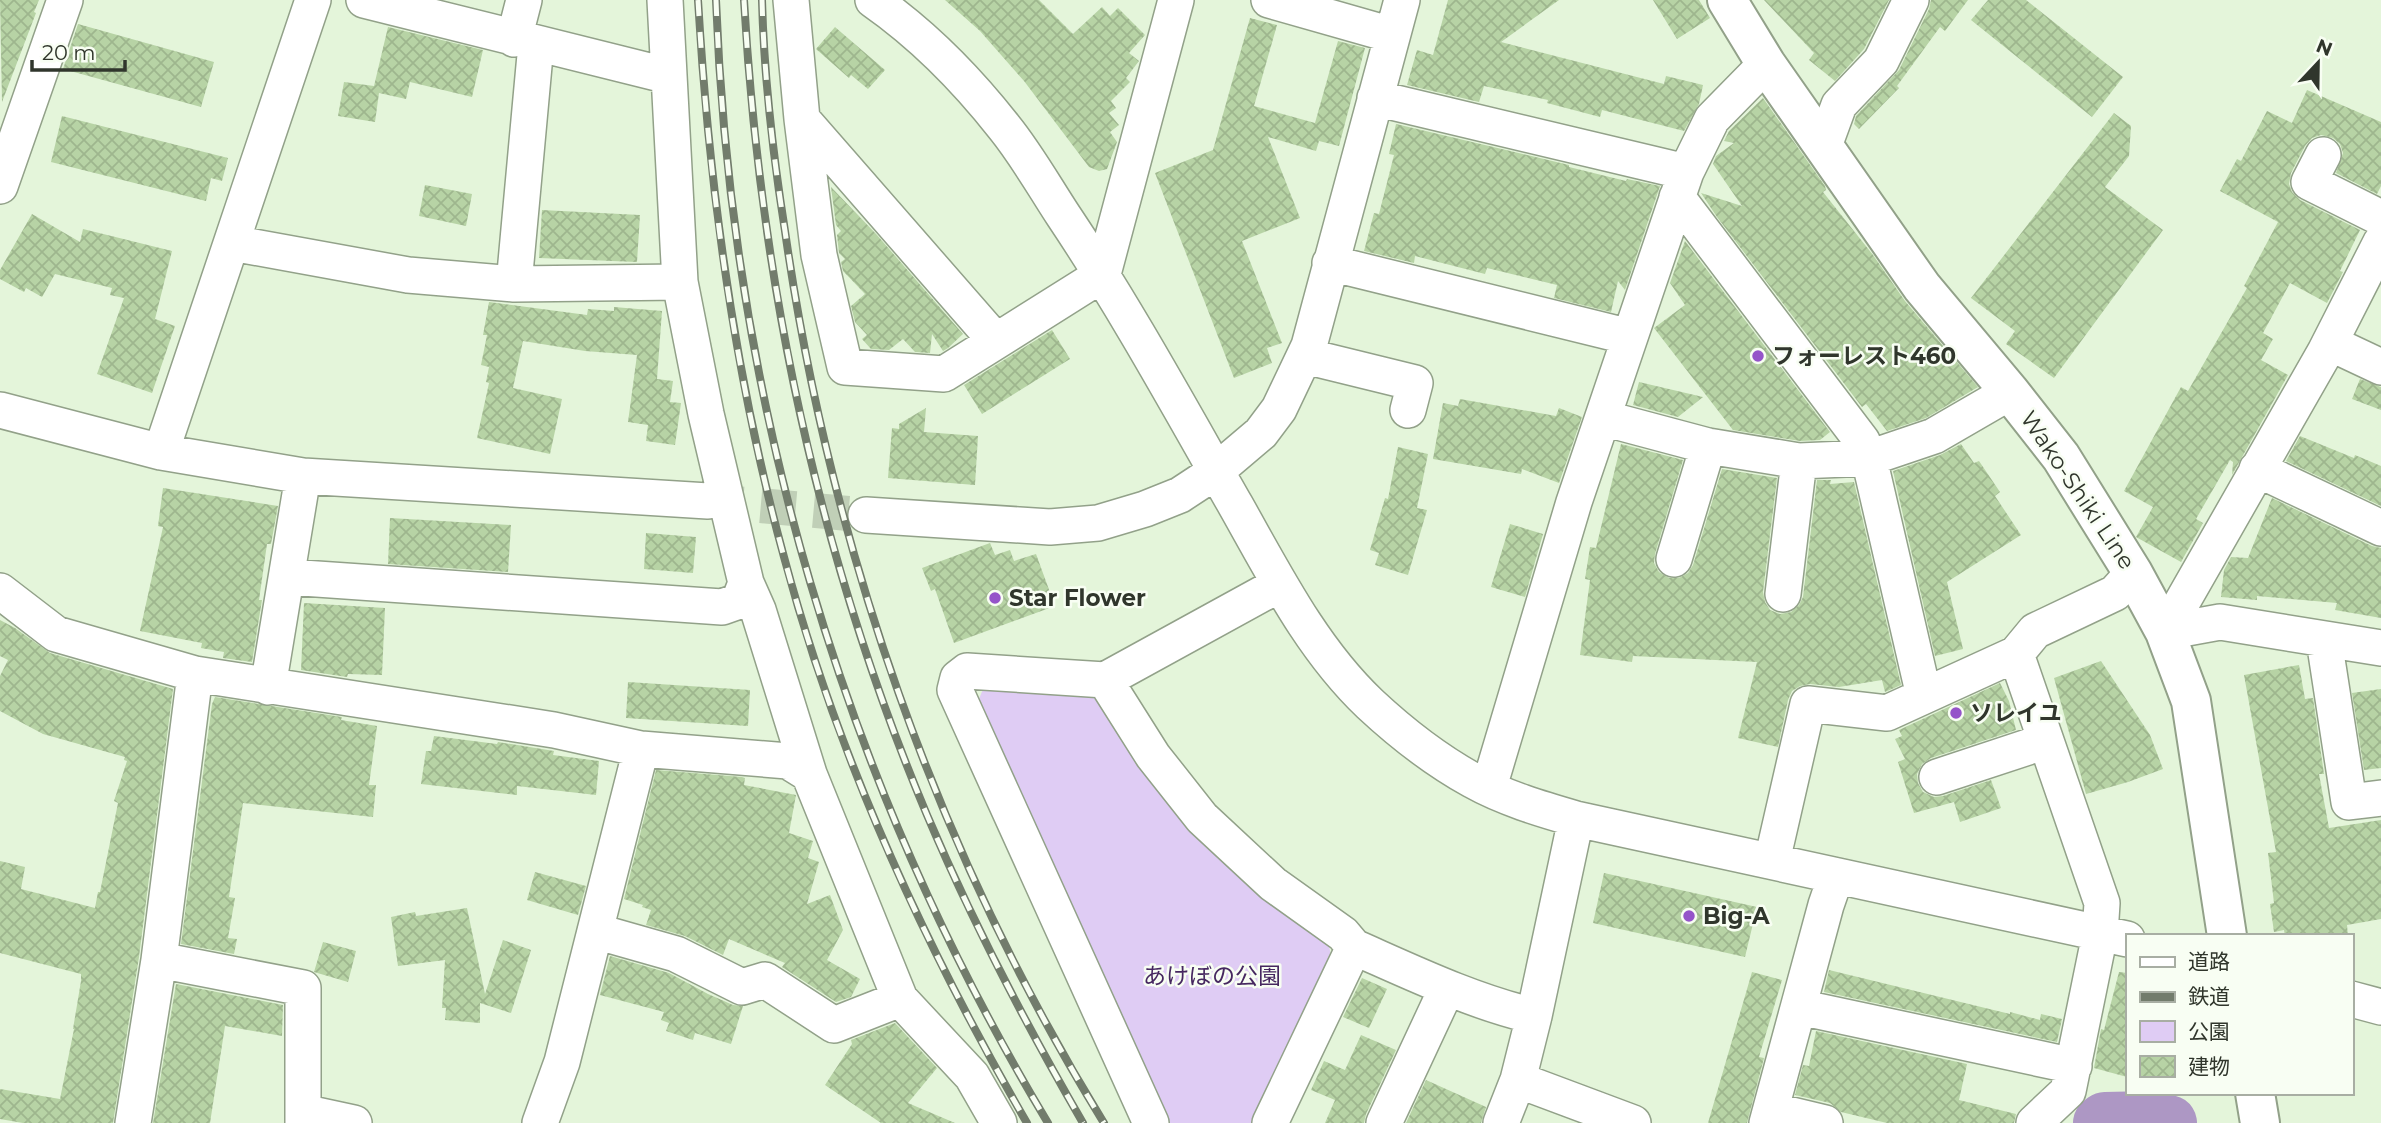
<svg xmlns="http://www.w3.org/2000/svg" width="2381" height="1123" font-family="Montserrat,'Noto Sans JP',sans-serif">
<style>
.park{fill:#dfccf4}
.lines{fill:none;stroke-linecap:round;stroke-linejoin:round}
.river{stroke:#ad97c4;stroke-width:56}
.building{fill:url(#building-cross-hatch)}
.minor-tunnel{stroke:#c0cfb7;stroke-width:35;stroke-dasharray:35 18;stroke-linecap:butt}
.minor-casing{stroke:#92a189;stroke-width:38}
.major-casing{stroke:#92a189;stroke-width:42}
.minor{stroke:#fff;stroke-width:35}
.major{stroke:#fff;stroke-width:38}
.rail-casing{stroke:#727c6c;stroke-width:8}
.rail{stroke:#f8fef3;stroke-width:5;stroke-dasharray:16;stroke-linecap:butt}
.poi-dot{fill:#9554c9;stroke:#f8fef3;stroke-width:2.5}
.labels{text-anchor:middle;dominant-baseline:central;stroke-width:5;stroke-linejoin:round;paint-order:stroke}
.poi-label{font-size:23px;font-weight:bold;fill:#30362c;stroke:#f8fef3;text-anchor:start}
.street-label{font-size:23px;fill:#30362c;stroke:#f8fef3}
.park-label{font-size:23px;fill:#462760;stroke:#f8fef3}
</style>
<defs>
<pattern id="building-cross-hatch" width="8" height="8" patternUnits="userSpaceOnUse" patternTransform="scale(1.75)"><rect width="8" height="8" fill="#b7d3a5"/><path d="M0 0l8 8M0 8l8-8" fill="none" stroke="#9eb68e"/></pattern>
</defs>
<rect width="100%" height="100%" fill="#e4f5da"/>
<path class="park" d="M983,689l108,5 14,12 223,235 4,20 -78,162h-84l-13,-21 -178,-403z"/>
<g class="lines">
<path class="river" d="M2101,1123l4,-3 46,-1 18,4"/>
</g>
<path class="building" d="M0,0h39l-5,12 2,1 -34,89z
M945,0h94l34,34 29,-27 8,9 8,-8 27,27 -16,18 10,8 -13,17 4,4 -19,19 5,7 -7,5 10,12 -9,7 7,10 -10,27 -8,2 -10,-4 -65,-86 -44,-50z
M1448,0h111l-58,42 163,42 2,-8 37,9 -4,19 -15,27 -82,-21 -2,7 -53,-14 1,-3 -64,-14 -5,16 -72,-17 10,-35 16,5z
M1653,0h46l11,18 -33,21z
M1764,0h125l-25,49 -29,32 -26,-21 5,-7z
M1931,0h37l-23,31 -5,-4 -43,59 2,2 -40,41 -5,-5 2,-8 43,-46 30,-61z
M1988,0h38l97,77 -31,40 -121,-97z
M1250,18l27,7 -23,81 61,17 23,-82 27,7 -26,98 -20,-5 -3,10 -48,-14 32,81 -58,23 40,102 -15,5 5,15 -38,15 -79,-205 58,-23z
M78,24l136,38 -13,45 -138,-38z
M388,27l95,23 -11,47 -62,-15 -4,17 -27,-6 -4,29 -37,-6 6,-34 30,4z
M835,27l50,43 -17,19 -17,-14 -2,3 -33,-29z
M2307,90l74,32v64l-4,8 -41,-21 7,-20 -3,-9 -7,-6 -12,-3 -9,3 -7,8 -14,27 -2,11 3,8 8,8 60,30 -20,41 3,1 -16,31 -37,-20 -27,50 10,6 -12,21 27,15 -56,100 1,-13 -3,-2 -34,59 7,4 -22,39 -45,-25 17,-30 -29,-16 57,-104 7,4 59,-103 -3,-2 34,-64 -58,-31 17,-32 4,2 26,-50 25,12z
M1763,98l62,88 1,4 -3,2 50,63 32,46 73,86 -52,31 -39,13 -21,-27 -4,3 -145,-190 -16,-24 41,13 -29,-42 3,-8 18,-13 -10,-2 5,-10z
M2114,113l17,13 -2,30 -24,31 58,43 -109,148 -48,-34 9,-13 -44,-33z
M62,116l166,42 -6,23 -11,-3 -5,23 -155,-39z
M1396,124l173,41v2l57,14 1,-2 33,7 -35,104 -7,-9 -7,31 -57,-14 3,-13 -70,-17 -2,6 -70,-18 -1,7 -50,-12 10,-38 5,1 15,-59 -5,-1z
M425,185l47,9 -6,32 -47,-10z
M831,187l46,48 86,99 -15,14 -5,3 -11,-17 -2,19 -15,-1 -12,-13 -14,11 -18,-1 -9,-10 5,-4 -12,-13 -4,-16 14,-12 -22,-23 -2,-9 4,-3 -6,-6 -2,-18 4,-4 -5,-6z
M542,210l98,5 -3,47 -98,-4z
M32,214l48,28 3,-13 89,22 -17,68 20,7 -23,67 -55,-19 27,-76 -14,-3 2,-7 -57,-14 -13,23 -16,-9 -2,4 -24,-13v-9z
M1685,241l145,191 -10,8 -20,1 -67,-11 -79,-102 31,-23 -15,-22z
M489,302l98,13 1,-6 26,2v-4l48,4 -5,68 16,2 -3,21 11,1 -6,42 -29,-4 2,-16 -20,-3 9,-67 -52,-4 -62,-10 -10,47 49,11 -12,55 -73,-16 12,-55 -3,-1 3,-15 -8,-2 6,-30h-4z
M1052,330l18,29 -88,55 -18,-29z
M2360,379l21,8v23l-29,-11z
M1639,382l64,15 -25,20 -45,-12z
M1460,399l96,17 3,-8 23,9 -23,66 -37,-14 -1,5 -88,-15 10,-56 15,3z
M926,408l-2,24 54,4 -3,49 -87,-7 4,-50 7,1v-5z
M2300,436l54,22 1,-3 26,11v40l-95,-45z
M1621,444l62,16 -28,94 -1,9 5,9 10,6h10l9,-5 5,-8 29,-96 55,9 -14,114 2,10 5,8 10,4 11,-2 8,-7 4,-8 14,-117h14l-1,4 24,-2 47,203 -16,7 -3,-12 -43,7 -29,-3 -10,2 -8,5 -4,9 -10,47 -40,-9 19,-76 -124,-6 -1,6 -52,-7 10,-75 -5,-1 5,-32 6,1z
M1961,444l13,19 5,-2 21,31 -5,4 26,39 -74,47 16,67 -28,7 -42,-185 47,-16z
M1398,447l30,7 -11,54 10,2 -19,65 -33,-10 4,-12 -9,-3 15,-52 3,1z
M163,488l115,18 -7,38h-4l-8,56h3l-10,62 -29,-4 1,-6 -23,-4 1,-5 -62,-12 23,-104 -5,-1z
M2272,498l100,48 9,2v70l-46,-8 2,-7 -80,-7v4l-36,-3 3,-27 7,-13 17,1z
M390,518l121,7 -3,47 -120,-8z
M1510,524l33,10 -18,63 -34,-10z
M646,533l50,4 -3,36 -49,-4z
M990,543l5,12 15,-5 4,11 22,-7 19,52 -101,37 -19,-54 -4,2 -9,-23z
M304,603l81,5 -3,67 -34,-1 -1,3 -46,-7z
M0,620l15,8 35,25 123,36 -34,268 -26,166h-90l-23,-4v-30l60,10 14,-70h-1l8,-48v-7l-81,-21v-92l25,6 -4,22 74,19 3,-16h2l18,-89 -4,-2 13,-40 -3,-1 1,-3 -82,-23 -43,-23v-35l8,-16 -8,-4z
M2101,661l49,74 13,34 -35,13 -42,12 -32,-116z
M2299,665l6,34 8,-1 11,76h-5l10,54 52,-8v99l-34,6 1,11h-63l-1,-6 -10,2 -4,-28 4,-1 -6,-50 8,-1 -32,-177z
M628,682l122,8 -2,36 -122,-8z
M2000,683l9,18 7,29 -85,28 -9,6 -5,10 1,9 5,9 11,5 9,-1 48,-16 10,28 -41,14 -6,-20 -40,11 -16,-51 7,-3 -10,-20 7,-3 -3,-6z
M2381,689v79l-17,2 -12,-77z
M215,697l127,20 -1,3 36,6 -8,59h7l-3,32 -130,-14 -14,94 6,1 -7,40 9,1 -3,15 -53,-10 31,-240z
M434,736l63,8 1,-2 56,9 -1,4 46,6 -3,34 -79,-9v9l-96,-11 5,-33h5z
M656,770l86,7 3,1 -1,7 52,10 -7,38 24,8 -5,17 11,4 -12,42 23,-9 13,35 -16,30 33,19 -9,18 -15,5 -54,-35 3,-4 -56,-24 -6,16 -38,-19 -39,-11 5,-15 -9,-3 1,-2 -19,-6z
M535,872l51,14 -8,29 -51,-15z
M1604,873l153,34 -12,50 -152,-34z
M467,908l18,86 18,-54 28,10 -20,63 -31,-10v20l-35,-3 1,-12h-4l3,-48 -47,6 -7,-49 24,-5 1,4z
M323,942l33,9 -8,31 -34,-10z
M610,956l59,17 39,21 25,11 10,1 -12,38 -36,-11 -2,7 -27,-9 3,-8 -8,-3 3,-8 -64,-17z
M1829,970l181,44v-2l30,8 1,-6 21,5 -5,23 -233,-50z
M1752,972l30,8 -23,77 5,1 -17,65h-39z
M2119,972l8,1v104l-33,-9 7,-39 3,1z
M1362,978l25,11 -18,39 -26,-11z
M176,984l107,21 -1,31 -57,-10 -15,97h-57z
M895,1023l42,45 -29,35 47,20h-74l-56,-38 27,-41 -1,-4z
M1816,1031l151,33 -8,36 57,14 -2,9h-127l-46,-11 -11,-9 -35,-8 8,-30 6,1z
M1361,1035l35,15 -30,64 -2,9h-39l10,-23 -24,-10 13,-29 21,9z
M1426,1080l60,27 -5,16h-75z"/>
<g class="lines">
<path class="minor-tunnel" d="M708,501l158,14"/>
<defs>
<path id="minor" d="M364,0l305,76
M665,0l15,282 26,132 40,169 12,27 51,164
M791,0l11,119 193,221
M873,0c50,35 94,80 131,127 22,27 40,59 59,88 63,94 117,193 173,291 39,69 76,143 134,198 30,28 66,56 102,76 32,18 69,29 104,39l551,120
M1269,0l123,35
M514,39l10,-39
M1375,98l311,74
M802,119l17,136 26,112 99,7 159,-100 73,-274
M1824,146l15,-41 42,-44 30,-61
M2323,155l-14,27 72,36
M0,186l65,-186
M1677,197l185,244 7,17 55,238
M232,243l176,32 106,9 166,-2
M1330,263l300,74
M514,284l22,-240
M2330,343l51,24
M1305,356l110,27 -7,27
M0,410l161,42 142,24 405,25
M1603,418l105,28 91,15 70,-3 65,-22 76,-44
M161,452l152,-452
M2257,469l124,59
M866,515l184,12 48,-4 47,-14 35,-14 35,-23 46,-39 18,-24 30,-63 93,-346
M1674,559l34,-113
M288,577l434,30 17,-6 7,-18
M0,591l56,43 139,40 359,56 87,19 147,12 21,13 91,225 72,77 27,47
M1783,594l16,-133
M2165,632l160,-280 56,-110
M2165,632l55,-10 161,26
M2324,640l25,162 32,-4
M2016,654l19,-23 80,-38 18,-20
M1105,680l48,76 49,62 71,66 70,50 11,13c59,26 117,54 180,69
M268,687l35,-211
M1937,777l109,-36
M1489,787l85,-285 112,-330 26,-53 54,-55
M1772,861l36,-157 79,9 129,-59 86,249 -2,31 -32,157 -34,32
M595,931l81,23 66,33 23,-7 69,45 66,-26
M159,960l144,28v135
M2351,999l30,8
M1799,1007l275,59
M1518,1080l115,43
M1771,1110l54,13
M303,1112l51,11
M133,1123l26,-163 36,-286
M540,1123l22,-61 79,-313
M1151,1123l-196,-433 3,-12 9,-7 138,9 175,-96
M1270,1123l84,-176
M1384,1123l63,-135
M1501,1123l17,-43 16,-64 42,-197
M1767,1123l59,-218 10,-29"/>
<path id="major" d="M1727,0l39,64 156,223 88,105 51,65 72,116 32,59 26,69 36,235
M2255,1093l5,30"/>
</defs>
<use href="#minor" class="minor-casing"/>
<use href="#major" class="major-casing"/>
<use href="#minor" class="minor"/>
<use href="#major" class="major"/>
<defs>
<path id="rail" d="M698,0c11,189 36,374 86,557 53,199 140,388 243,566
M716,0c15,400 126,780 332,1123
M744,0c16,280 74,556 183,815 45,106 98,208 156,308
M762,0c2,78 11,155 23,231 45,315 152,621 319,892"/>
</defs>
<use href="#rail" class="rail-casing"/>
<use href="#rail" class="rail"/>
</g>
<g class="poi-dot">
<circle cx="1758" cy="356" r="7"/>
<circle cx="995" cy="598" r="7"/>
<circle cx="1956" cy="713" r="7"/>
<circle cx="1689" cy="916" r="7"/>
</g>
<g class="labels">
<g class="poi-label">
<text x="1772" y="356">フォーレスト460</text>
<text x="1009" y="598">Star Flower</text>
<text x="1970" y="713">ソレイユ</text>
<text x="1703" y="916">Big-A</text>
</g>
<g class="street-label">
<text transform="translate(2078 490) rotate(56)">Wako-Shiki Line</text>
</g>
<g class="park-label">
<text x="1212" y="976">あけぼの公園</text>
</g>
</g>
<rect x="2126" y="934" width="228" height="161" fill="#f8fef3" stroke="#a8aea3" stroke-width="2"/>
<rect x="2140" y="957" width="35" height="10" fill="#ffffff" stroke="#a8aea3" stroke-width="2"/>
<text x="2188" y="969" font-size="21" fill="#30362c">道路</text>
<rect x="2140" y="992" width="35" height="10" fill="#727c6c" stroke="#a8aea3" stroke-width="2"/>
<text x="2188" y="1004" font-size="21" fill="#30362c">鉄道</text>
<rect x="2140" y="1021" width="35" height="21" fill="#dfccf4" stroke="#a8aea3" stroke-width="2"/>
<text x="2188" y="1039" font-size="21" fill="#30362c">公園</text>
<rect x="2140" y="1056" width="35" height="21" fill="url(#building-cross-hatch)" stroke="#a8aea3" stroke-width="2"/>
<text x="2188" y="1074" font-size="21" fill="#30362c">建物</text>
<g transform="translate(2318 63) rotate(22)" stroke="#f8fef3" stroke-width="5" paint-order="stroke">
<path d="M0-5L12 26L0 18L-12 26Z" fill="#30362c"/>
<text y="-10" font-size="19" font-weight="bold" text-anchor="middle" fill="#30362c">N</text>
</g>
<path d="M32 60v10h93v-10" fill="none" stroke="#30362c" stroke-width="3.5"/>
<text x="42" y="60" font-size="21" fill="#30362c" stroke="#f8fef3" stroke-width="5" paint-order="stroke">20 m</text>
</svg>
